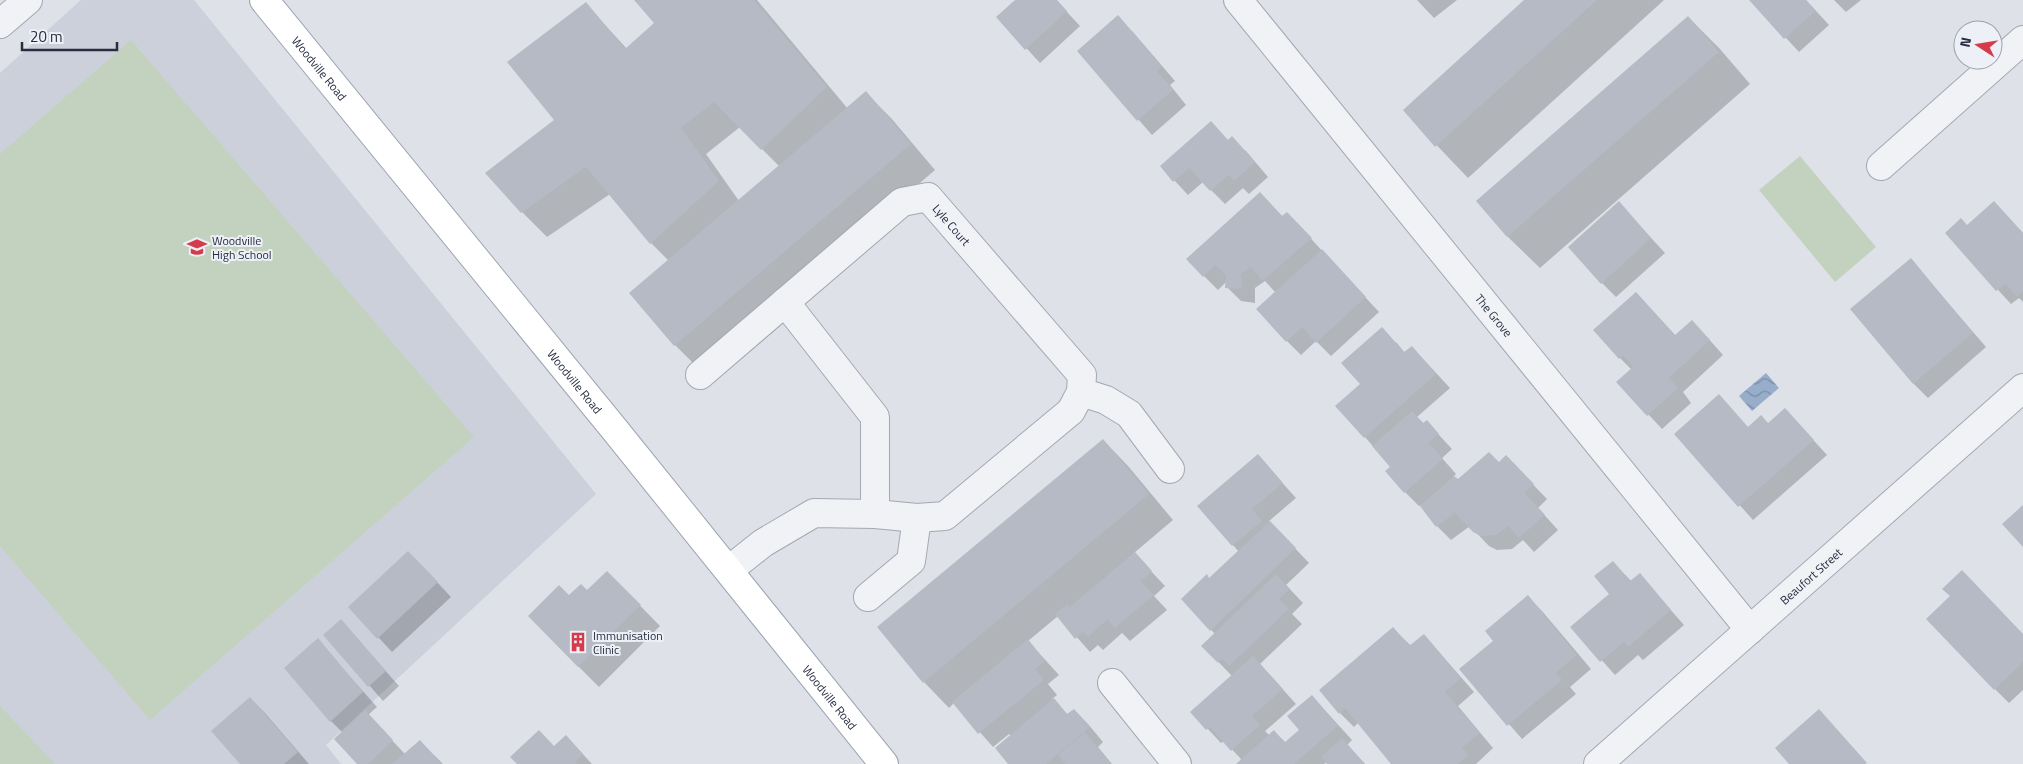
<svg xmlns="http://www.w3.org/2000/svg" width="2023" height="764" font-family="'Titillium Web',sans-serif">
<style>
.built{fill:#ccd0da}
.grass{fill:#c3d2be}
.water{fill:url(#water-waves)}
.shadow{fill:#0003;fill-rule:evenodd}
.building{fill:#b5bac5}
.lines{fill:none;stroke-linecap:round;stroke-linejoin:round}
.minor-casing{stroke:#a3a8b2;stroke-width:30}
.major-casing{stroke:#9ca5b4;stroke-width:30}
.minor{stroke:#f0f2f6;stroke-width:28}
.major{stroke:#fff;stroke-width:28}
.labels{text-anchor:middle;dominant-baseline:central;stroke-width:4;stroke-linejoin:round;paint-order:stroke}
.street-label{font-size:12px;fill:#262e40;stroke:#edf0f6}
.poi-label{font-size:12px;fill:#262e40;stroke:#edf0f6;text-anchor:start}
</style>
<defs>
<pattern id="water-waves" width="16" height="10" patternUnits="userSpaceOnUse" patternTransform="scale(1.25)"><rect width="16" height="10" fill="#97adca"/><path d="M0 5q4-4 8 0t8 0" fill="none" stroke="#7b8da5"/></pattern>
</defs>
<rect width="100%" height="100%" fill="#dee1e8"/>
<path class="built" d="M81,0h113l402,494 -270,251 15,19h-341v-691z"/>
<path class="grass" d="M131,40l343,397 -324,283 -150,-174v-392z
M1800,156l76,91 -41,35 -76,-92z
M0,706l55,58h-55z"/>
<path class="water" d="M1766,373l13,15 -27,23 -13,-15z"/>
<path class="shadow" d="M636,0h121l91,109 18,-16 25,25 44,52 -234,201 -26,-26 -44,-51 38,-33 -18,-18 -41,-49 -63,43 -25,-25 34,-92 30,-116 41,45 29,-26zM740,127l40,40 -41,34 -33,-47z
M1017,0h39l24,26 -40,37 -42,-46z
M1417,0h40l-23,18z
M1526,0h138l-196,178 -64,-67z
M1751,0h55l23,25 -30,27z
M1834,0h27l-15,12z
M1688,17l32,32 30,35 -210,184 -32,-31 -30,-35z
M1132,31l43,50 -5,4 16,20 -34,30 -74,-84z
M1228,141l18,10 22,26 -19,17 -6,-6 -18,16 -22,-22 -15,13 -27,-29z
M1260,193l23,24 18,11 78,84 -48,44 -15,-15 -15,14 -14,-14 -11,-48 -11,-12 -10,7v15l-14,-2 -14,-14v-6l-9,9 -14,-14z
M1994,202l29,31v69l-4,-4 -8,6 -65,-71 21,-7z
M1619,203l46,50 -49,44 -14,-14z
M1911,260l75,87 -58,51 -15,-15z
M1636,293l40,43h30l17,19 -40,37 8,11 -29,26 -44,-47 14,-12 -12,-12z
M1396,342l9,11 7,-6 38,41 -33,29 7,7 3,-2 25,27 -10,9 14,16 -3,3 5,3 41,-16 21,7 27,28 -9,9 20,22 -24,22 -11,-12 -11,9 -15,1 -8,-4 -19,-20 -19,14 -14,-14 -16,-21 -2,1 -14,-14 -14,-25 -26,-30 -3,-53z
M1785,409l42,46 -74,65 -77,-86 73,-6 20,-4z
M1103,440l25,26 45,54 -39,33 31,33 -11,10 13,14 -37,31 -8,-8 -19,17 -5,-5 -8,7 -32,-36 -30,25 31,34 -11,9 9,11 -5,4 16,16 6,-5 14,14 15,18 -5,5 14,17h-102l1,-28 -2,-2 -16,13 -39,-44 -5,5 -25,-26z
M1258,456l38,42 -27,23 40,42 -23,22 17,18 -11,11 10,10 -42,40 36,40 -31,27 4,4 5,-4 12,12 15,-13 11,-34 40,44 -5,5 18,19h-36l-2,-2 -3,2h-86l3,-5 -17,-18 -3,2 -29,-31 40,-36 -29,-30 12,-12 -32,-35 27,-20 29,-27 -40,-46z
M1613,562l19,20 8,-7 44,50 -41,35 -5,-5 -23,20 -43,-48 39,-33z
M422,566l29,31 -59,55 -42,-45z
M607,572l53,54 -61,61 -21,-21 -9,-69 18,-5z
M1528,597l14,14 49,58 -21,18 6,7 -54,45 -61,-70 34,-28z
M341,621l58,65 -16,15 -58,-66z
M1393,628l18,18 13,-11 50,57 -16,14 35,42 -17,16h-83l-35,-41 -4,4 -14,-14z
M2023,635v55l-14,13 -14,-14z
M317,640l60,67 -9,8 37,39 15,-13 23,23h-84l-16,-31 -12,-12z
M250,698l14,14 45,52h-67z
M555,747l25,4 12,13h-73z"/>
<path class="building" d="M634,0h120l73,87 -66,63 -47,-48 -33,26 38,53 -69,63 -64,-77 -65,46 -36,-40 69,-53 -47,-58 79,-60 39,47 29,-26z
M1015,0h42l10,11 -42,39 -29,-33z
M1524,0h73l-162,147 -32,-37z
M1749,0h57l10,11 -32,28z
M1118,15l44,51 -5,5 16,19 -36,31 -60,-70z
M1688,16l31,36 -212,185 -31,-36z
M866,91l45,53 -237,202 -45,-53z
M1211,121l17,19 4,-4 23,26 -21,19 -5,-6 -19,16 -21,-23 -16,14 -13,-16z
M1260,192l22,24 5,-4 25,26 -50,43 -11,-14 -10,7 1,15 -17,-1 1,-13 -11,-10 -12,12 -17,-18z
M1619,201l32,37 -50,46 -33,-37z
M1994,201l29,32v58l-6,6 -12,-13 -9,7 -51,-58 16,-15 6,7z
M1322,249l44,48 -50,46 -14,-16 -16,15 -30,-33z
M1911,258l62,75 -60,51 -63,-75z
M1636,292l39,43 17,-15 18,20 -41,38 9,10 -31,28 -31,-34 17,-15 -10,-12 -4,4 -26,-29z
M1382,327l22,25 8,-6 24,28 -72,64 -29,-32 25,-22 -19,-21z
M1719,394l29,33 13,-12 7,8 17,-15 29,32 -76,67 -64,-73z
M1412,411l11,12 4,-3 12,14 -10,9 14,16 -39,34 -19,-22 5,-4 -18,-21z
M1103,439l46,55 -226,189 -46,-56z
M1489,452l10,10 7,-7 28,29 -9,9 20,22 -26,23 -11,-12 -11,9 -16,1 -8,-4 -18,-19 -19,14 -16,-21 34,-30 4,3z
M1258,454l25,29 -31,26 10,12 -30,25 -35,-40z
M2023,505v42l-21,-23z
M1270,521l26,27 -86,83 -29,-32 26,-25 2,4z
M408,551l30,31 -61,57 -29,-32z
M1135,552l17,19 -11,10 13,14 -39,33 -7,-9 -20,18 -5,-5 -8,7 -20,-25 12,-10 3,3z
M1613,561l17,20 10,-8 31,37 -43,37 -4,-5 -24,20 -30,-35 39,-33 -15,-18z
M1962,570l61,64v28l-29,28 -68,-71 24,-23 -8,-7z
M607,571l34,34 -63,62 -50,-51 31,-31 10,10 12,-11 6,6z
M1276,574l14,15 -11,10 10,10 -60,57 -7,-7 -4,4 -17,-17z
M1528,595l49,60 -21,17 6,8 -55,46 -48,-57 34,-28 -8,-10z
M341,619l45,52 -18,16 -45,-52z
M1393,627l16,19 15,-12 37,44 -16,14 35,41 -18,15 6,7 -10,9h-67l-46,-56 -6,6 -20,-24z
M318,638l45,54 -33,30 -46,-54z
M1028,639l17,22 -10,8 9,11 -66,54 -26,-32z
M1253,656l30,33 -31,27 8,9 -29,26 -21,-24 -4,3 -16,-18z
M1312,695l26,31 -44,38h-58l38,-34 10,13 15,-13 -12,-14z
M250,697l48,55 -14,12h-44l-29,-33z
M1054,698l13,16 7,-5 16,18 -44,37h-38l-13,-16z
M1819,709l48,54 -2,1h-76l-14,-16z
M365,710l28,30 -25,24h-11l-23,-25z
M539,730l15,16 12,-11 17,19 -8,8 2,2h-60l-7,-7z
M1085,732l26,32h-46l-7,-9z
M1342,738l23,26h-38l-6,-7z
M420,740l21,24h-49z"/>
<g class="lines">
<defs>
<g id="minor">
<path id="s1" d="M1238,0l512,630"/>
<path d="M0,24l28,-24"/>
<path d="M1881,166l142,-126"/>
<path d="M785,302l90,115v97"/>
<path id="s2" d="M700,375l202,-173 26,-5 154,178 -1,17 -10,19 -126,105 -28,2 -42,-4 -61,-1 -51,30 -34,27"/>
<path d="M1081,392l25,8 23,14 41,55"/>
<path d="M868,597l43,-36 6,-43"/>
<path d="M1112,683l65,81"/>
<path id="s3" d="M1598,764l425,-376"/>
</g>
<g id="major">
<path id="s4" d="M264,0l351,430 269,334"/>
</g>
</defs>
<use href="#minor" class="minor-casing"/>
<use href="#major" class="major-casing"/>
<use href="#minor" class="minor"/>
<use href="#major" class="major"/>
</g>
<defs>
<symbol id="school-bare" viewBox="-9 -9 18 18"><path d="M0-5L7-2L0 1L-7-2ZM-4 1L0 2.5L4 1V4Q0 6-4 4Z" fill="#d43c4c" stroke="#edf0f6" stroke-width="2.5" paint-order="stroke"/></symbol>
<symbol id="building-bare" viewBox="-9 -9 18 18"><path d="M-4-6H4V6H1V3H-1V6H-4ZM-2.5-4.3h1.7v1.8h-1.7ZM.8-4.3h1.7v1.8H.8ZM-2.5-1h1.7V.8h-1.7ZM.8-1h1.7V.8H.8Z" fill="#d43c4c" stroke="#edf0f6" stroke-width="2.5" paint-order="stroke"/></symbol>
</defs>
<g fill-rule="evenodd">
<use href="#school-bare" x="183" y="233" width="28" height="28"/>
<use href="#building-bare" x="564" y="628" width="28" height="28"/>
</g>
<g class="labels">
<g class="street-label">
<text stroke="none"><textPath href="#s4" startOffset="88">Woodville Road</textPath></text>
<text stroke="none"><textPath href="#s2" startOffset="329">Lyle Court</textPath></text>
<text stroke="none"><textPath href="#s1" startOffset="406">The Grove</textPath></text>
<text stroke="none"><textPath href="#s4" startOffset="492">Woodville Road</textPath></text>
<text stroke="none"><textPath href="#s3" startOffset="284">Beaufort Street</textPath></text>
<text stroke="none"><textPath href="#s4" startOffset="898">Woodville Road</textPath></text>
</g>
<g class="poi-label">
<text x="212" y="240">Woodville<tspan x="212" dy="14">High School</tspan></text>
<text x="593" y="635">Immunisation<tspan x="593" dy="14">Clinic</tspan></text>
</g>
</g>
<g transform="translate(1978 45) rotate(282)"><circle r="24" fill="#edf0f6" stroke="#9da2ad"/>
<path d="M0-4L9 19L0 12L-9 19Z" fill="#d43c4c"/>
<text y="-8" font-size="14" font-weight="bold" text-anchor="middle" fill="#262e40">N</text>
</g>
<path d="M22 42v8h95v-8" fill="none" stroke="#262e40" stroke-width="2.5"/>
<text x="30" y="42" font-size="15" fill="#262e40" stroke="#edf0f6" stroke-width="4" paint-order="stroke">20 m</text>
</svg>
